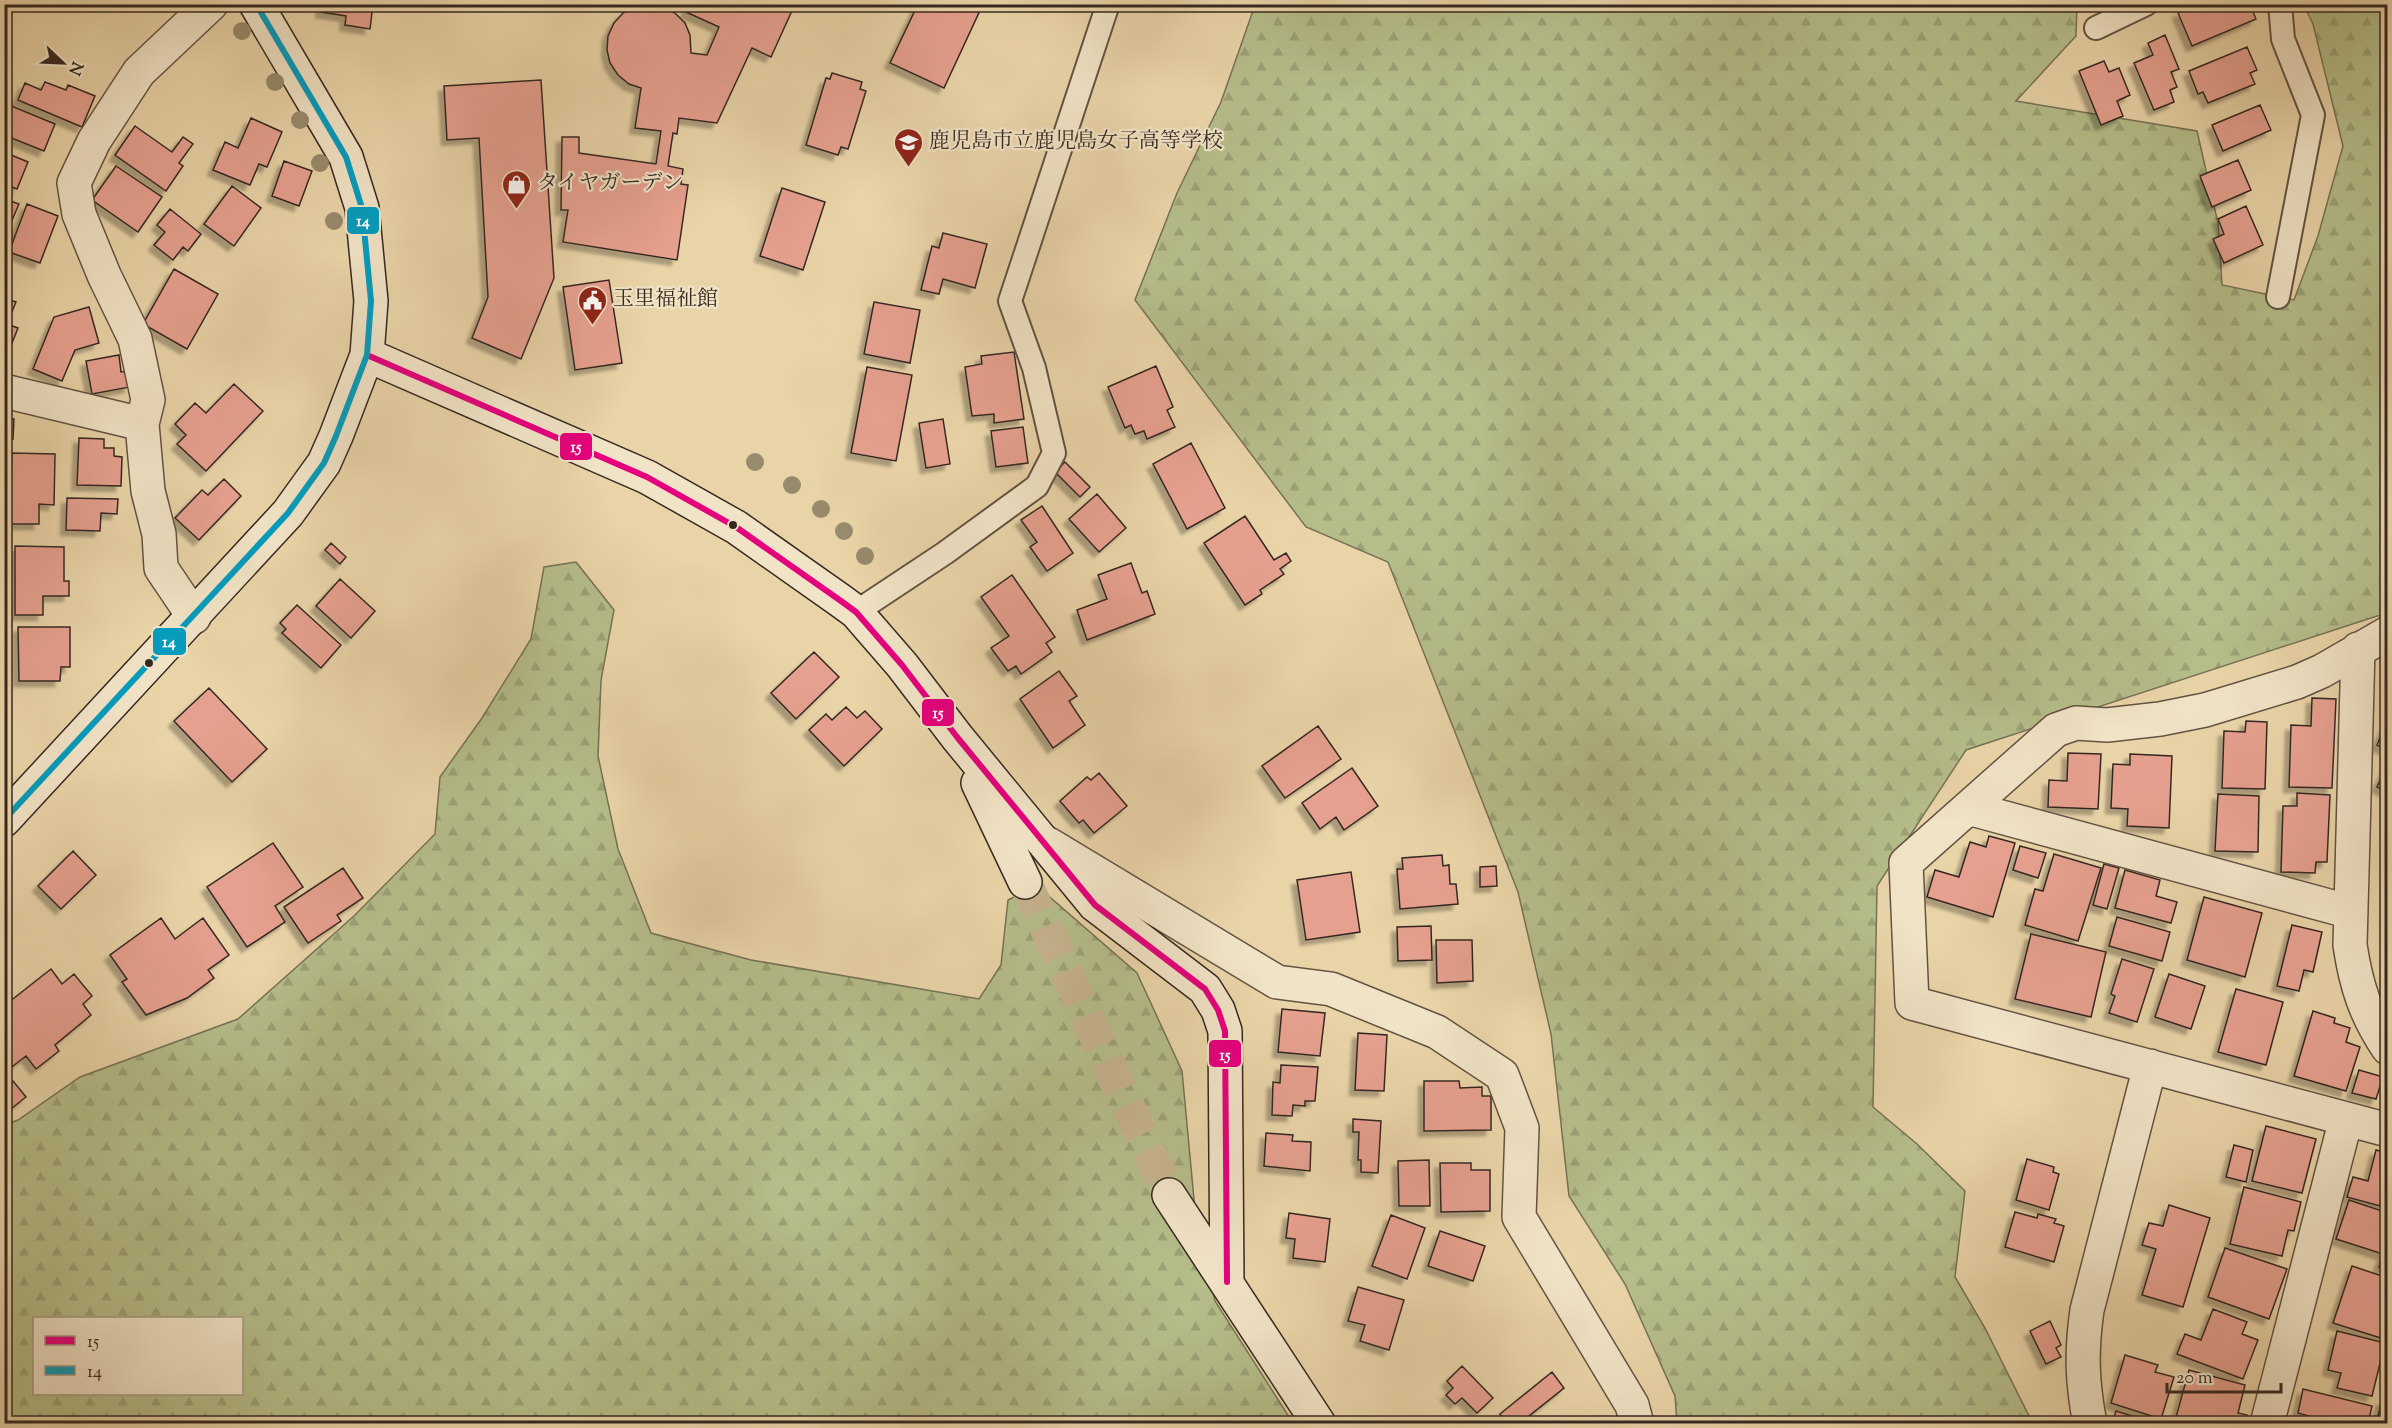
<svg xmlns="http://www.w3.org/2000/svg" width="2392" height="1428" font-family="'Sorts Mill Goudy','Noto Serif JP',serif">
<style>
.forest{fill:url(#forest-firs);stroke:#767255;stroke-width:1.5;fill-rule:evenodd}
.building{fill:#e6a08f;stroke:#362821;stroke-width:1.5;filter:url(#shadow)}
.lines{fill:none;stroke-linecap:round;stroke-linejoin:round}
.secondary-tunnel{stroke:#c5b28d;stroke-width:33;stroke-dasharray:33 16;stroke-linecap:butt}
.lane-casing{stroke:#635343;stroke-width:26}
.street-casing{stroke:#635343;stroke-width:36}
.secondary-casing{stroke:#362821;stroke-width:36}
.lane{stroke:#f1e3c6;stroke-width:22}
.street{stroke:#f1e3c6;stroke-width:33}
.secondary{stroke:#f1e3c6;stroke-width:33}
.bus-1-casing{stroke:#f1e3c6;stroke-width:10}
.bus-2-casing{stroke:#f1e3c6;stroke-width:10}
.bus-1{stroke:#e5007d;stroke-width:6}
.bus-2{stroke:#059cbd;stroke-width:6}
.tree{fill:#988a6c}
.bus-dot{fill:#362821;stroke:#f1e3c6;stroke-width:2}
.labels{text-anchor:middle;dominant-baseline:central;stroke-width:4.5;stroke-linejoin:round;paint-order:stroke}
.poi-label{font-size:21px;fill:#362821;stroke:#f1e3c6;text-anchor:start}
.line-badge{stroke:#f1e3c6;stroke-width:2}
.badge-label{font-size:16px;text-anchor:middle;font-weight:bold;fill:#fff}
</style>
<defs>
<pattern id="forest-firs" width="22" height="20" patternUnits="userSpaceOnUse" patternTransform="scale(1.5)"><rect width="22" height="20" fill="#b5bd89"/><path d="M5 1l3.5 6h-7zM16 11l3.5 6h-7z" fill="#9ca276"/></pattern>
<filter id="shadow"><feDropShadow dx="-5.5" dy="5.5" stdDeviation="1.5" flood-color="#0004"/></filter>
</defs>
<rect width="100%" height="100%" fill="#e9d4a8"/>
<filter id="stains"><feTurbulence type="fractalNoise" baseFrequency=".00333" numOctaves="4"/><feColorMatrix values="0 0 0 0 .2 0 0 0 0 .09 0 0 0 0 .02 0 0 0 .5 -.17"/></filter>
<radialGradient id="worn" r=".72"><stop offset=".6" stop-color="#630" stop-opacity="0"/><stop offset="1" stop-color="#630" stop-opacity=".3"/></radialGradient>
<path class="forest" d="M2077,4l-1,32 -60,65 181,30 21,92 4,62 72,15 24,-64 25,-90 -30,-122 -9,-19h83v610l-10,1 -411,134 -89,136 -4,221 44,37 48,47 -10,86 30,51 45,90v5h-353l-2,-27 -50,-112 -56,-88 -18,-162 -33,-142 -130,-330 -82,-35 -171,-227 42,-107 44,-91 34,-97z
M576,562l38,48 -13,70 -3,76 20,93 33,84 100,27 228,39 22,-34 7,-65 29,-14 100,87 45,98 13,139 20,91 78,122 -1288,1v-299l13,-5 62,-43 158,-58 116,-103 81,-82 5,-57 42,-59 49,-79 13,-72zM34,1318h208v76h-208z"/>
<path class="building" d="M322,4h51l-3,25 -25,-4 1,-9 -25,-4z
M646,4l17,2 12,7 10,10 5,12 1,18 16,2 12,-28 -33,-15 3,-8h106l-24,53 -19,-9 -35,75 -38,-5 -2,16 -4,-1 -5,33 15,3 -2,15 7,1 -11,75 -114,-18 5,-32h-7l1,-73h17v16l77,11 5,-33 -26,-3 6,-40 -12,-4 -11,-9 -8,-12 -3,-13 1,-14 6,-13 9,-10 12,-7z
M918,4h65l-39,84 -54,-25z
M2200,4h50l6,15 -64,27 -14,-33z
M2165,35l14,34 -8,3 6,15 -7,3 4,12 -20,8 -20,-47 19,-8 -5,-12z
M2247,47l10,23 -7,3 5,11 -47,19 -5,-11 -5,2 -9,-23z
M2104,61l5,11 10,-4 11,27 -13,6 6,15 -22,9 -22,-54z
M832,73l30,9 -2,7 6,2 -18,58 -7,-2 -3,8 -32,-10 20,-67 4,1z
M541,80l13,198 -33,81 -49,-21 16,-41 -9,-159 -32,2 -3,-54z
M45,82l21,8 2,-5 27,11 -13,31 -64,-27 7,-17 16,7z
M4,103l51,21 -11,27 -40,-16z
M2260,105l11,25 -48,21 -11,-26z
M251,118l31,14 -15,35 -8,-3 -9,21 -37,-15 12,-28 13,6z
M135,126l37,26 11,-15 10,7 -14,19 4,3 -17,25 -51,-36z
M4,152l24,10 -11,27 -13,-5z
M2238,160l13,30 -39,17 -12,-31z
M284,161l28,10 -13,35 -27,-10z
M116,166l46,31 -24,35 -46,-32z
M232,186l29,22 -27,38 -30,-22z
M782,188l43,14 -22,68 -43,-14z
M4,199l15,5 -15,35z
M27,204l31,12 -18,47 -31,-11z
M2246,206l17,39 -39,18 -11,-24 11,-5 -6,-15z
M170,209l31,25 -13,17 -5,-4 -10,13 -19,-15 11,-13 -8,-7z
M943,233l44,11 -12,44 -32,-9 -4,15 -18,-4 11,-44 7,2z
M174,269l44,25 -31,55 -44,-25z
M609,280l13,83 -47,7 -12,-83z
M4,298l12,4 -9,22 11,4 -8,20 -6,-2z
M874,302l46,8 -10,53 -46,-9z
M89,307l10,36 -24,7 -13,31 -29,-12 21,-52z
M1014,352l10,67 -30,4v-9l-22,2 -7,-49 17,-3 -1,-8z
M119,355l2,17 6,-1 3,16 -38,7 -6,-33z
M1156,366l17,41 -6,3 8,17 -28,12 -3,-8 -9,3 -4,-9 -6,3 -17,-41z
M867,367l45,8 -16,86 -45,-8z
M234,384l29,27 -57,60 -29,-27 9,-9 -11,-11 20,-21 11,10z
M4,419h10l-1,20h-9z
M943,419l7,45 -24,4 -7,-45z
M1023,427l5,36 -32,4 -5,-36z
M79,438l25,1v9h10v8l8,1 -1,29 -44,-1z
M1191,443l34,65 -38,21 -34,-65z
M12,453l43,1 -1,51 -15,-1v20h-29z
M1065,462l25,25 -10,10 -25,-25z
M224,479l17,17 -42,44 -24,-22 27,-28 6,5z
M1097,494l29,34 -27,24 -30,-33z
M67,498l51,1 -1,15 -16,-1 -1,18 -34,-1z
M1042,506l31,47 -26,18 -17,-24 7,-5 -16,-22z
M1245,516l29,44 12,-7 5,8 -11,8 4,5 -24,16 2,4 -17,11 -41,-62z
M331,543l15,14 -6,7 -15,-14z
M15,546l49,1v34h5v15h-26v19h-28z
M1131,563l11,30 5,-2 8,23 -68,26 -10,-30 30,-11 -9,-24z
M1012,575l43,62 -9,6 6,9 -31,22 -5,-8 -8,5 -17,-23 18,-12 -28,-39z
M340,579l35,32 -24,27 -35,-32z
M297,605l44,40 -20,23 -39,-35 4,-4 -6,-6z
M18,627h52v40h-9l-1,14h-41z
M814,652l25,25 -43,42 -25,-26z
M1059,671l18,25 -8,5 16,24 -32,23 -33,-49z
M209,688l58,61 -35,33 -58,-61z
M2312,698l24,1 -4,89 -43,-1 2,-62 20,1z
M846,707l11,11 8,-7 17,18 -38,37 -35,-36 17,-16 6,6z
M2246,721l21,1 -2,67 -43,-1 2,-57 21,1z
M2387,722h1v28l-11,-5z
M1318,726l23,33 -56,39 -23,-32z
M2068,753l33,1 -3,55 -50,-2 1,-27 18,1z
M2130,754l42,2 -3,72 -42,-2 1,-17 -17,-1 2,-44 17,1z
M2388,764v28l-11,-5z
M1352,768l26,38 -34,24 -8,-13 -16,12 -18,-26z
M1099,773l28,33 -33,27 -11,-13 -4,3 -19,-22 27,-24 4,3z
M2297,793l33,2 -3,67h-11l-1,11 -34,-1 2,-66h14z
M2218,794l41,2 -1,56 -43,-1z
M1989,836l26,7 -22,74 -66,-20 8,-27 24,7 11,-35 16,5z
M273,843l30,44 -28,19 10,16 -38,25 -40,-60z
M2020,846l26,7 -8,25 -25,-8z
M73,851l23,24 -35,34 -23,-23z
M2054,854l47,14 -23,73 -53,-16 10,-36 8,2z
M1442,855l1,11 6,-1 1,19h6l2,20 -58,5 -3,-40h6l-1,-11z
M2104,864l15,4 -12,41 -14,-4z
M1496,866l1,20 -17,1v-20z
M343,868l20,30 -26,17 4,6 -33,22 -24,-36z
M2125,870l35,10 -4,16 21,6 -6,21 -56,-15z
M1351,872l9,60 -54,8 -9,-60z
M2204,897l58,16 -17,64 -58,-17z
M2117,917l53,15 -8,29 -53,-15z
M161,918l14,21 28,-21 26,37 -21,15 6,8 -27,20 -41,17 -24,-33 5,-3 -17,-24z
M2292,925l30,7 -9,40 -9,-2 -5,21 -22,-5z
M1431,926l1,34 -34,1 -1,-34z
M2031,934l75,18 -15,65 -76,-18z
M1436,940h36l1,41 -36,2z
M2122,959l32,10 -17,53 -28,-9 6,-17 -4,-2z
M51,969l11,15 12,-10 18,22 -9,8 8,11 -36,30 4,6 -23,18 -10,-13 -22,17v-67z
M2169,974l36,12 -14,43 -36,-12z
M2236,989l47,13 -17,63 -48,-13z
M1282,1009l43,4 -5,43 -42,-4z
M2313,1011l22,7 -1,5 16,5 -4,14 14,5 -14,44 -52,-15z
M1358,1033l29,2 -3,56 -29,-1z
M1281,1065l37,2 -3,34h-10v5l-12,-1 -1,11 -20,-1 1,-33 7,1z
M2359,1070l24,7 -7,22 -24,-6z
M13,1081l13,16 -19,15 -3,-3v-21z
M1424,1081h35l1,7 22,-1v9h9v34l-67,1z
M1353,1119l28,2 -3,52 -17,-1v-12h-3l1,-28h-6z
M2266,1126l50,13 -14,54 -50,-12z
M1266,1133l27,2 -1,6 19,1 -1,29 -46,-5z
M2234,1145l19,5 -7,32 -20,-5z
M2376,1150l12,3v53l-8,-2v2l-33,-9 6,-20 15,4z
M2027,1159l27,8 -1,5 6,2 -10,36 -33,-10z
M1429,1160l1,46h-31l-1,-45z
M1440,1163h31v7h19v41l-49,1z
M2244,1187l57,15 -7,29 -6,-1 -6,26 -52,-12z
M2349,1200l39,13v57l-9,-3 4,-13 -47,-15z
M2169,1205l41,13 -27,89 -41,-12 14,-46 -14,-4 7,-22 14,3z
M2015,1212l22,6 1,-4 18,5 -2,4 10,3 -10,36 -49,-15z
M1289,1213l41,6 -5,43 -32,-4 2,-19 -9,-1z
M1391,1215l34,13 -18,51 -35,-13z
M1440,1231l45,15 -12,35 -45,-15z
M2225,1248l62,21 -18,50 -61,-22z
M2352,1266l36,12v49l-4,12 -51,-16z
M1358,1287l46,13 -15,50 -29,-9 5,-16 -17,-4z
M2213,1309l34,13 -5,12 16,6 -15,39 -66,-25 8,-20 16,6z
M2050,1321l11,24 -5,3 5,9 -15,7 -16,-33z
M2337,1331l48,12 -13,53 -35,-8 4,-15 -13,-3z
M2125,1355l33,10 -3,7 19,5 -13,42 -50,-16z
M1462,1366l31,32 -16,15 -15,-15 -7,6 -9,-9 7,-7 -6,-7z
M2189,1370l56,15 -7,28 9,2 -3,9h-60l-9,-3z
M1552,1372l12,16 -45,36h-11l-8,-10z
M2303,1389l69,17 -4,18h-50l1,-5 -21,-6z
M2382,1400l6,2v22h-12z
M2116,1411l42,13h-46z"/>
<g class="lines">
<path class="secondary-tunnel" d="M1025,882l144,313"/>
<defs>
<path id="lane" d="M2096,28l50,-24
M2278,297l35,-182 -30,-76 -3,-35
M856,612l89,-59 92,-67 17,-33 -20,-85 -24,-67 98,-297"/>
<path id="street" d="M4,391l138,33
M194,617l-33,-49 -2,-34 -11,-43 -6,-67 6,-24 -13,-61 -31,-64 -25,-61 -5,-31 20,-42 45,-69 72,-68
M2388,633l-66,38 -25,11 -92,28 -45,9 -53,6 -31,-2 -20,7 -150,133 6,140 476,127
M2358,649l-8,296c6,40 15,69 38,103
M1968,808l383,104
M1048,844l229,138 54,7 106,43 65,43 20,53 -3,89 113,188 5,19
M2090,1424c-8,-42 -9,-72 -3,-114l63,-244
M2267,1424l79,-305"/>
<path id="secondary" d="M367,355l280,122 89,50 105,74 15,11 46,53 55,72 138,168 110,84 13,21 7,21 2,251
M978,783l47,99
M4,820l284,-307 36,-50 12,-27 31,-81 4,-54 -9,-93 -16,-51 -90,-153
M1169,1195l150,229"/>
</defs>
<use href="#lane" class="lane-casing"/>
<use href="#street" class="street-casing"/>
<use href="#secondary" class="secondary-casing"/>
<use href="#lane" class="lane"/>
<use href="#street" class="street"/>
<use href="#secondary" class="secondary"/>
<defs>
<path id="bus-1" d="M367,355l280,122 89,50 105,74 15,11 46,53 55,72 138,168 110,84 13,21 7,21 2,251"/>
<path id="bus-2" d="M4,820l284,-307 36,-50 12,-27 31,-81 4,-54 -9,-93 -16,-51 -90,-153"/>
</defs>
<use href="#bus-1" class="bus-1-casing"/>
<use href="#bus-2" class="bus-2-casing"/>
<use href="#bus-1" class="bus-1"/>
<use href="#bus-2" class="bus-2"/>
</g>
<g class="tree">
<circle cx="242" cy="31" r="9"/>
<circle cx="275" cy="82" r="9"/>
<circle cx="300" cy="120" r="9"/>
<circle cx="320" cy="163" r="9"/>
<circle cx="334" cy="221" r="9"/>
<circle cx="755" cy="462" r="9"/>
<circle cx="792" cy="485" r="9"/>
<circle cx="821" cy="509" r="9"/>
<circle cx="844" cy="531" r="9"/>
<circle cx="865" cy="556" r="9"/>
</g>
<defs>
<symbol id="school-pin" viewBox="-11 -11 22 30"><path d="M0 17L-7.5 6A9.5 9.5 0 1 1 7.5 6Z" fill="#8f2418" stroke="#f1e3c6"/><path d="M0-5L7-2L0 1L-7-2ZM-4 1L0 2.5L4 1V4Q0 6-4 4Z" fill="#fff"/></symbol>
<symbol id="shop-pin" viewBox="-11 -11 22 30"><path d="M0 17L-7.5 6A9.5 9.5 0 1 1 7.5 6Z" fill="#8f2418" stroke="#f1e3c6"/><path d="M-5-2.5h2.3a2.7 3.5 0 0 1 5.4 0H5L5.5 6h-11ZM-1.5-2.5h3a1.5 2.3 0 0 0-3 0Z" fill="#fff"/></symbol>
<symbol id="civic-pin" viewBox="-11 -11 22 30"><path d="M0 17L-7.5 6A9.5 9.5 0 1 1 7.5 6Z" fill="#8f2418" stroke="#f1e3c6"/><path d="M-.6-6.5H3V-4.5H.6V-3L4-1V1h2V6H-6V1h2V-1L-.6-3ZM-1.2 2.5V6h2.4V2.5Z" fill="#fff"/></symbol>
</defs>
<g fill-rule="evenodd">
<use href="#school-pin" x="892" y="126" width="33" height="45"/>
<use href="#shop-pin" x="500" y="168" width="33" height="45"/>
<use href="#civic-pin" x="576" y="284" width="33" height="45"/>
</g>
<g class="bus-dot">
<circle cx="733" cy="525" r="5"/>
<circle cx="149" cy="663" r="5"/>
</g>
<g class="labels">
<g class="poi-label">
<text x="929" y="142">鹿児島市立鹿児島女子高等学校</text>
<text x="537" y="184">タイヤガーデン</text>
<text x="613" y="300">玉里福祉館</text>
</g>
</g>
<g class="line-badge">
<rect x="346" y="206" width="34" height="29" rx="6" fill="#059cbd"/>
<rect x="559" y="432" width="34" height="29" rx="6" fill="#e5007d"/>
<rect x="152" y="627" width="35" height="29" rx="6" fill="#059cbd"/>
<rect x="921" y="698" width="34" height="29" rx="6" fill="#e5007d"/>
<rect x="1208" y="1039" width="34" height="29" rx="6" fill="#e5007d"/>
</g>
<g class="badge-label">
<text x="363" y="226">14</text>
<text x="576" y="452">15</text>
<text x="169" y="647">14</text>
<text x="938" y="718">15</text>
<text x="1225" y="1060">15</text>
</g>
<rect width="2392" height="1428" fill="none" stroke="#e9d4a8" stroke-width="24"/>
<rect x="6" y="6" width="2380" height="1416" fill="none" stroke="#362821" stroke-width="3"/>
<rect x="12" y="12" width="2368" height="1404" fill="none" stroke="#362821" stroke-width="1.5"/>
<rect x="33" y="1317" width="210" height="78" fill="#f1e3c6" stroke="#a69884" stroke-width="1.5"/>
<rect x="45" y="1336" width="30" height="9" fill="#e5007d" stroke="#a69884" stroke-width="1.5"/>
<text x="87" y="1347" font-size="18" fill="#362821">15</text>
<rect x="45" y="1366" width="30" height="9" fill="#059cbd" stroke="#a69884" stroke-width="1.5"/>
<text x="87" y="1377" font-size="18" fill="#362821">14</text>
<g transform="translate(63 63) rotate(113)" stroke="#f1e3c6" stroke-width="4.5" paint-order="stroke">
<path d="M0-4.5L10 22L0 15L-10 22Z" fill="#362821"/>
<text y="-9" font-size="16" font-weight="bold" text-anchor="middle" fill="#362821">N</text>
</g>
<path d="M2167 1383v9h114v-9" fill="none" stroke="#362821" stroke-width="3"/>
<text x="2176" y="1383" font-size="18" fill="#362821" stroke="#f1e3c6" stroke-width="4.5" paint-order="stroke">20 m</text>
<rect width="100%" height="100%" filter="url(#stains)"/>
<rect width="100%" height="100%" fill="url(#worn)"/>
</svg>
